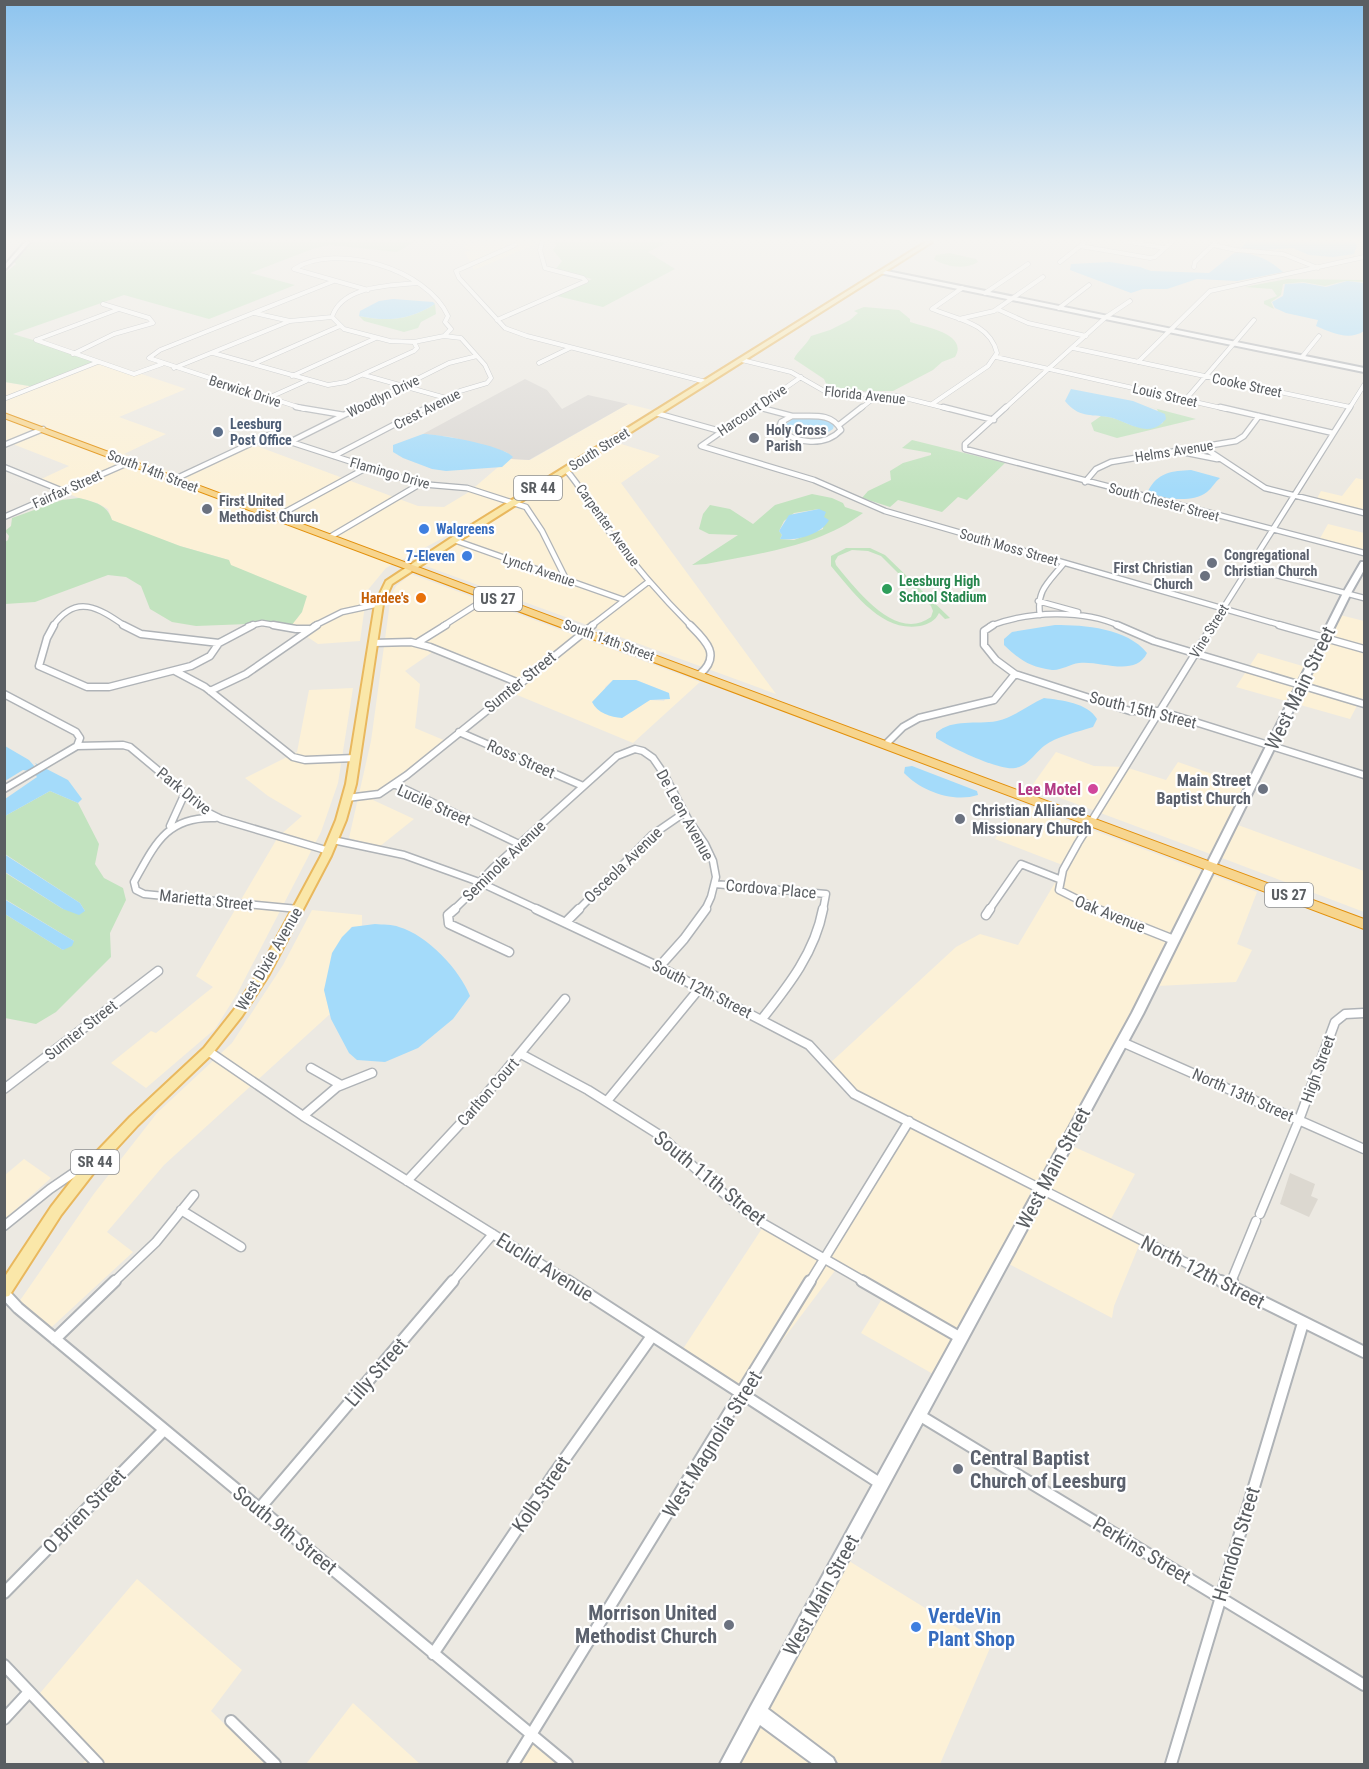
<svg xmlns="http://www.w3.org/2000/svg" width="1369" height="1769" font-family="'Roboto Condensed',sans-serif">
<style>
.commercial{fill:#fcf1d7;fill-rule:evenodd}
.industrial{fill:#dbd8d4}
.education{fill:#dcd8d0}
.green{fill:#c2e3bf;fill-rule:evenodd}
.water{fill:#a4dbfa}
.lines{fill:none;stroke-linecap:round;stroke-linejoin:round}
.street-far4-casing{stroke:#afb3b7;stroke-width:5}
.street-far3-casing{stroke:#afb3b7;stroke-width:7}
.street-far2-casing{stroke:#afb3b7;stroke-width:9}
.street-far1-casing{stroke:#afb3b7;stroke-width:11}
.street-casing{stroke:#afb3b7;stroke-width:14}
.secondary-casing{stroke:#aeb2b7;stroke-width:4}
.primary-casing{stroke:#e9b85e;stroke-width:4}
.highway-casing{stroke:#e2900c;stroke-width:2}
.street-far4{stroke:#fff;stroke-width:4}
.street-far3{stroke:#fff;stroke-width:4.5}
.street-far2{stroke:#fff;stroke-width:6}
.street-far1{stroke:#fff;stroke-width:8}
.street{stroke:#fff;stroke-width:10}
.secondary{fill:#fff;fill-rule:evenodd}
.primary{fill:#fae7a9;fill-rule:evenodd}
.highway{fill:#f7d58e;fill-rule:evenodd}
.service-dot{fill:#5c6f8a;stroke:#fff;stroke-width:2}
.worship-dot{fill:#6b7280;stroke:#fff;stroke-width:2}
.shop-dot{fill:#3f7fe0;stroke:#fff;stroke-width:2}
.leisure-dot{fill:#2e9e5b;stroke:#fff;stroke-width:2}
.food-dot{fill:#e8710a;stroke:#fff;stroke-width:2}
.hotel-dot{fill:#d1479c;stroke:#fff;stroke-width:2}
.labels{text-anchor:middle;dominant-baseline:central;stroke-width:4.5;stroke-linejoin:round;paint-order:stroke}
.far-street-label{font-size:14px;fill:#5a5e62;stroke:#fff}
.far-service-label{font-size:14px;font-weight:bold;fill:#4e5e75;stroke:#fff;text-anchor:start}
.far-worship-label{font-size:14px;font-weight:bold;fill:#5b616d;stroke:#fff;text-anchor:start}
.far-shop-label{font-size:14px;font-weight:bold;fill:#366cbe;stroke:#fff;text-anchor:start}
.far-leisure-label{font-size:14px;font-weight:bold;fill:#27864d;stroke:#fff;text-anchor:start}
.far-food-label{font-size:14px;font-weight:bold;fill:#c56008;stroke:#fff;text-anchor:end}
.shield{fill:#fff;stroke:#8c8e91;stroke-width:1.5}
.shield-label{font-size:15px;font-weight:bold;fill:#5a5e62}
.street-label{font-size:16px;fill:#5a5e62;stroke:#fff}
.worship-label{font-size:16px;font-weight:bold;fill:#5b616d;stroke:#fff;text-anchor:end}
.hotel-label{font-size:16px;font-weight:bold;fill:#b23c85;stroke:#fff;text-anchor:end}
.near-street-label{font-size:20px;fill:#5a5e62;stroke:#fff}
.near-worship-label{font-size:20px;font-weight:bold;fill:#5b616d;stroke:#fff;text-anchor:start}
.near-shop-label{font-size:20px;font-weight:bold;fill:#366cbe;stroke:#fff;text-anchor:start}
</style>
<rect width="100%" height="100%" fill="#ece9e2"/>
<path class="commercial" d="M475,242h54l7,2 -62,26 -9,-18 5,-2 -8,-3z
M103,361l83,28 -67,28 47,17 -42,20 58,22 69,-32 167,62 26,1 25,-15 28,-24 14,-9 19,1 98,-56 24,6 -172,108 -80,43 -395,-148 -1,-31 31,5z
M4,417l391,146 -9,5 -19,23 -7,50 -42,3 -27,-18 11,-14 -11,-22 -61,-25 -1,-5 -49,-14 -53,-19 -15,-7 -4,-11 -11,-6 -18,-5 -42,-17 32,-15 -64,-25z
M618,443l42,13 -39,27 155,211 -353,-129z
M1356,478l8,2v34l-49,-12 6,-11 21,5z
M1328,524l36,9v20l-46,-11z
M411,574l289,108 -67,61 -123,-51 10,-7 -86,-34 -29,20 15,13 -5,44 31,13 -73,59 41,19 -35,28 -30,-9 22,-97 20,-146 5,-9zM613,680h23l33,13 -5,8 -14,-1 -28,18 -17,-31z
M1340,615l24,6v82l-5,-1 -9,17 -53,-15z
M1258,653l48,14 -17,35 -53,-15z
M353,688l-15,95 -17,49 -84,162 -22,35 -69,59 -35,-25 40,-32 5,2 57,-46 -17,-11 82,-139 24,-21 -34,-20 -23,-18 52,-26 12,-62z
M1056,752l38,14 31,1 41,13 12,-18 69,24 -34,69 -182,-68z
M1021,803l183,69 -72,140 -199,362 -72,-41 24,-39 -48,-26 -95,126 -63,-39 84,-128 60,33 87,-137 -63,-34 -19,-24 128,-118 24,-13 38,11 47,-79 -70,-27z
M1238,825l126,46v41l-142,-54z
M1213,875l44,17 -20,52 15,6 -16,32 -79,4z
M312,910l50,5v11l-11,1 -27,63 6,24 -166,151 -57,67 26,20 -91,84 -30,-24 81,-117 64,-82 75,-70 51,-78z
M1072,1146l63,28 -28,52 33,17 -26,63 -2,12 -103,-54z
M24,1159l27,19 -46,41v-44z
M849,1561l141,87 -50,116h-100l-72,-54z
M137,1579l105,91 -31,41 55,53h-184l7,-7 -54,-58z
M353,1703l67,61h-114z
M760,1724l54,40h-75z
M536,1735l34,29h-53z"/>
<path class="industrial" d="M525,379l22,11 15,19 26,-14 40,9 -99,56 -18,-1 1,-2 -6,-5 -55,-15 -28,-3z"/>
<path class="education" d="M1290,1173l25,11 -4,12 7,3 -9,18 -29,-13z"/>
<path class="green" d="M30,242h384l-17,10 -66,-7 -16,3 -65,25 45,12 -86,34 -85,-24 -111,39 90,27 -68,26 -30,-5 -1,-108 12,-10 -2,-2z
M551,242h117l-20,10 27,17 -72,38 -46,-11 35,-17 -37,-9 7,-9 -9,-11 4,-5z
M949,253l27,6 2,3c-12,8 -33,5 -44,-3l2,-4z
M1287,279l76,1 1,2 -19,-1 -20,5 -22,-4 -20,2 -2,11 -10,7 3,7 -10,-5v-3l13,-5 -5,-7 -27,-2z
M435,304l1,10 -15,8 -3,6 -14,4 -40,-11 -5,-5c28,6 51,4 76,-12z
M864,307l35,3 11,9v3c15,5 59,12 45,35l-13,5 -9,8 -40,21h-60l-5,-3 -4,-9 -30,-20c4,-9 12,-13 17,-23l19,-6 20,-10 8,-7 -4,-2z
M1146,406l50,13 -79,19 -23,-7 -3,-8 10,-7c28,2 30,19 62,7l-6,-14z
M912,440l93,23 -38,37 -9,-3 -16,15 -44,-12 -8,7 -28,-9 6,-7 23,-11 -1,-9 13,-8 28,-8v-2l-29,-5z
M812,494l20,4 11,5 2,4 18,6c-45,34 -103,40 -157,51l-14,1 46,-30 -29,-1 -10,-5 4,-15 7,-9 20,4 23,15 22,-19zM819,509l5,8 -1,12 -29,11 -14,-1 2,-4 -3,-4 5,-10 10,-8z
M79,498c15,4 28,6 33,22l68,26 49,14 2,5 76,31 -5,16 -11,14 -43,-2 -52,2 -24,-4 -22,-13 -9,-23 -15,-9 -18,-2 -73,27 -30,2v-62l3,-2 1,-4 -4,-5 6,-5 1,-8 50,-18z
M846,548h24l15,7 65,63 -5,1 -6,-6c-4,8 -10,11 -19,13 -38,7 -67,-34 -89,-60v-10zM852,550l16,1 13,5 50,50 2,5 -2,6c-35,26 -75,-28 -95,-52l-1,-4 3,-5z
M50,791l28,12 21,41 -4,20 9,14 19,10 3,12 -16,33 1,24 -55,55 -20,12 -31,-6v-104l58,36 11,-9 -69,-42 -1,-27 59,37 22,2 -5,-8 -75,-49v-38z"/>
<path class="water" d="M1247,242h108l2,3 -3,9 -21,3 -24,-2 -16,-7 -31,2 -21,-2z
M1238,252c18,2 32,8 45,20l-46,9 -40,-2 -30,10h-24l-12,4 -61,-23 1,-6 39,-2 30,5 11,4 58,2 25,-20z
M1347,281l17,2v48c-15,10 -32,2 -48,-5l2,-6 -32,-7 -11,-5 -3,-6 11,-6 2,-12 19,-1 22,4z
M393,299l40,3 2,2c-25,16 -48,18 -76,12l1,-5 19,-10z
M1071,389l62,12 32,13 1,5c-18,22 -39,1 -58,-2 -18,-3 -29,1 -43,-16z
M809,417l20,4 5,4 -1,4c-13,10 -34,8 -47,-1v-4l8,-6z
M423,434c16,0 82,12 90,23l-11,10 -56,4 -14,-2 -29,-11 -10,-6v-7z
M1191,470l29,8c-5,4 -8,10 -13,14 -14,11 -45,8 -59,-1 10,-19 24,-20 43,-21z
M819,509l7,3 -2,5 5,3c-8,15 -33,21 -49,19l2,-4 -3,-4 10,-16z
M1055,625c30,0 72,3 92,28 -12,25 -47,7 -68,10 -9,1 -19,8 -27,7 -23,-3 -32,-10 -48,-25v-6l8,-7z
M613,680h23l33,13 1,6 -20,1 -28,18c-11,-1 -25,-5 -30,-16z
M1044,698c17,2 44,5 53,21l-4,8c-15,5 -36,9 -49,19 -9,7 -16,20 -29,22 -16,3 -65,-21 -79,-30v-5c17,-15 40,-8 61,-12 18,-4 31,-16 47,-23z
M5,746l24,14 6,7 -6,4 -6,-1 -18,11z
M35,763l33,17 14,19 -4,4 -28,-12 -45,25v-17l32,-22 -4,-6 5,-4z
M912,766l65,25 1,4c-25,8 -57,-4 -74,-22l1,-6z
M4,854l76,49 5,8 -6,4 -16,-6 -58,-37z
M4,899l70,42 -2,5 -9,4 -58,-36z
M375,924c8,1 17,0 24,3 28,8 61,43 71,69l-17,23 -35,29 -33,14 -28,-2 -8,-7 -18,-34 -7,-29 8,-37 10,-16 10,-10z"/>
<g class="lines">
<defs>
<path id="street-far4" d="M1130,242l35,6
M515,245l-59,26 3,7 46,50 22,8 179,46
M1213,245l23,5 47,4 35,14
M1080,246l70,12 5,-1 17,-15
M1060,262l24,-19
M1194,267l1,-5 20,-19
M417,283c-27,3 -75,2 -85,34l12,12 46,12 24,1 30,-6 17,2 24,27 6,13 -4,5 -27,8 -35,18
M368,290l-74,-21c43,-27 133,0 154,47l-3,6 6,7 -6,6
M985,293l43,-29
M1059,308l30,-23
M997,309l31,14 58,13
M254,313l36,8 42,-4
M959,319l35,-8 49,-34
M497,320l89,-39 -3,-3 -38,-10 -5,-18 2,-8
M36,340l98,34 28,-10
M36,340l83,-31
M1073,348l277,59
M213,353l115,32 18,-3 68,-31 3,-3 -3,-6
M73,354l41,-20 39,-11 -4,-5 -46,-14
M996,357l230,52
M1302,357l17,-21
M742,360l49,12 35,20 71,4 52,13
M1138,362l72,-71 154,-34
M539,363l31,-15
M253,364l87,-38
M174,368l116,-47
M364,375l82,23
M292,376l84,-38
M268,398l38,-17
M4,399l94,-37
M1186,399l68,-79
M932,404l56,-38 9,-13c-7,-30 -40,-34 -65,-44l30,-21
M757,407l6,2
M304,409l-155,-51 11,-8 174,-69
M357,409l92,-46 28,-7
M755,409l46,-32
M860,409l18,-14
M1004,409l102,-92 24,-16
M1349,409l15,-24"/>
<path id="street-far3" d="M296,407l48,8
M757,407l-56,39 113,34 71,31 399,115
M758,407l34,9
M943,407l51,13
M1006,407l-41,37v5l399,104
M1220,407l113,26
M656,413l64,18
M792,416c18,1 39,-5 49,14 -16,17 -45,14 -62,-1l2,-7z
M839,425l23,-18
M290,442l70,-35
M4,445l39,-16
M1203,447l62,41 99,25
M1187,453l30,6
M334,456l94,-49
M4,467l59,24
M566,470c15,16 24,36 37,54 28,37 55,69 88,102
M175,479l94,-44 151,49 47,4 59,19 16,24 24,48
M1085,482l11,-13 15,-7 125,-21 8,-5 15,-20
M4,517l126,-55
M276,517l92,-50
M330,537l90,-53
M454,540l170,60
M1249,568l115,30
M1038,601l40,11
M1040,615c-4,-25 9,-33 24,-52
M53,626c23,-33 46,-18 72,0
M248,626l14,-3 18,3
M314,626l28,-14 37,-8
M443,626l47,-30
M591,626l57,-44
M990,626c39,-15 92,-17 130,0
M1212,626l138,-219"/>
<path id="street-far2" d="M54,625l-7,13 -8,28 48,21h22l82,-21 19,-10 9,-13
M123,625l18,9 78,9
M273,625l23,4h13
M690,625c15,15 32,30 10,49
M993,625l-9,6v14l12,15 19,14 115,37h30l204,64
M1117,625l37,16 210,63
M1279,625l85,24
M219,643l34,-18
M373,643l38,-1 19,5 89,36
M417,643l29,-18
M175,671l30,16 88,70 12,3 50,-2
M210,691l36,-17 71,-49
M4,694l72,38 4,6 -3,8
M459,732l124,54
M887,743l16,-16 16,-9 75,-18 21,-26
M394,784l125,60
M4,789l73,-43 46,-1 7,2 79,66 12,6 108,32
M347,798l32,-4 28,-19 186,-150
M215,818c-48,-2 -60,26 -81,64l2,8 8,4 154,15
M170,826l15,-33
M333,840l71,15 75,27 60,28
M715,884l111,10 -3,16
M453,910c16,-13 27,-29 41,-43l123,-111 18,-7 8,2 10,7 11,16 24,45 17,25 8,17 3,16 -5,20 -6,13
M578,910l74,-75 32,-22
M989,910l32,-46 38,15
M1099,910l-40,-20 4,-20 15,-27 135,-218"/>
<path id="street-far1" d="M296,909h2
M455,909l-7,6 1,9 60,28
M536,909l123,58 150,78 45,49 370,188
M1096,909l78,31
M986,915l4,-6
M566,922l13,-13
M659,967l25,-28 22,-30
M762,1019c27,-34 53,-67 61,-110
M1122,1042l242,107
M208,1051l95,65 267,166
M521,1054l67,36 73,46 51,48 45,36 108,62
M311,1068l30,17
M4,1089l154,-118
M607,1101l92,-112
M303,1116l34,-29 35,-14
M407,1181l67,-72 91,-110
M181,1210l60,37
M1260,1214l39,-94 36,-98 10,-8 19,-1
M4,1226l46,-37 38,-26
M114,1282l42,-40 38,-47
M452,1282l41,-48
M810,1282l99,-161
M1231,1282l25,-61"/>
<path id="street" d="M568,1281l313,203
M862,1281l99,57
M1221,1281l143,71
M1230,1286l2,-5
M4,1293l14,15 549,456
M55,1339l60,-58
M919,1415l445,270
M259,1509l194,-228
M4,1593l160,-163
M433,1654l121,-180 98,-138
M4,1665l94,99
M4,1719l25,-27
M231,1721l44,43
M513,1764l297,-483
M1171,1764l132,-441"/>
<path id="secondary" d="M25,242h5l-26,29v-5z
M882,270l482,98v4l-484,-99z
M1361,562h3v8l-13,23 -208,421 -375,695 65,49 3,6h-23l-53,-39 -21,39h-19l31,-58 381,-693 211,-420z"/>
<path id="primary" d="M926,242h6l-475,300 -65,42 -9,20 -27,180 -10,36 -15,36 -63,120 -26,40 -30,38 -74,71 -46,50 -31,40 -52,81 -5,1v-19l47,-71 31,-40 48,-50 74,-69 30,-38 24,-37 63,-117 15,-36 10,-36 29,-180 11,-23 65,-43z"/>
<path id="highway" d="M4,413l1360,506v10l-1360,-511z"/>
</defs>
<use href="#street-far4" class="street-far4-casing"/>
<use href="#street-far3" class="street-far3-casing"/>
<use href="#street-far2" class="street-far2-casing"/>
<use href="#street-far1" class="street-far1-casing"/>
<use href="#street" class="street-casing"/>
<use href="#secondary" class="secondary-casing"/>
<use href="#primary" class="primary-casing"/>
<use href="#highway" class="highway-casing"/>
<use href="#street-far4" class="street-far4"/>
<use href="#street-far3" class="street-far3"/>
<use href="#street-far2" class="street-far2"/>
<use href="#street-far1" class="street-far1"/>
<use href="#street" class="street"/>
<use href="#secondary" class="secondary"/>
<use href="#primary" class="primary"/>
<use href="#highway" class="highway"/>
</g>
<linearGradient id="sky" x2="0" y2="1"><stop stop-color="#8dc4ef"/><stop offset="0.49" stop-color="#f6f5f2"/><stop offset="1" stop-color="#f6f5f2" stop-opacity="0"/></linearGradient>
<rect width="1369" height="490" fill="url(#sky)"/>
<circle class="service-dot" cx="218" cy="432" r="6"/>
<g class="worship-dot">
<circle cx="754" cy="438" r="6"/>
<circle cx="207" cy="509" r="6"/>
<circle cx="1212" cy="563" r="6"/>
<circle cx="1205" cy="576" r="6"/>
<circle cx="1263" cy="789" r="6"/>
<circle cx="960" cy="819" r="6"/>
<circle cx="958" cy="1469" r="6"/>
<circle cx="729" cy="1625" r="6"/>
</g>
<g class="shop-dot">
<circle cx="424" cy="529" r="6"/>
<circle cx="467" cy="556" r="6"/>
<circle cx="916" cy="1627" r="6"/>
</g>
<circle class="leisure-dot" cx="887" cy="589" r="6"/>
<circle class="food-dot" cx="421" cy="598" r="6"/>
<circle class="hotel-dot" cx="1093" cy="789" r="6"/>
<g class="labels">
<g class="far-street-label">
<text transform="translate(1247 385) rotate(12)">Cooke Street</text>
<text transform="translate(245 391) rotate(18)">Berwick Drive</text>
<text transform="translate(865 395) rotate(6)">Florida Avenue</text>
<text transform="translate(1165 395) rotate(13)">Louis Street</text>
<text transform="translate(383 396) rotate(-26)">Woodlyn Drive</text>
<text transform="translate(427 409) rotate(-27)">Crest Avenue</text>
<text transform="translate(752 410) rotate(-34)">Harcourt Drive</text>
<text transform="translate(599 449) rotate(-32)">South Street</text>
<text transform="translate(1174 451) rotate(-9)">Helms Avenue</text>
<text transform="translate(153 471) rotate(21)">South 14th Street</text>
<text transform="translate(390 473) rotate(16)">Flamingo Drive</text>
<text transform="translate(67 489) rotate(-24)">Fairfax Street</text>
<text transform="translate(1164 502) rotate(15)">South Chester Street</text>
<text transform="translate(608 525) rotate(54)">Carpenter Avenue</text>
<text transform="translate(1009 547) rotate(16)">South Moss Street</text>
<text transform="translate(539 570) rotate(19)">Lynch Avenue</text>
<text transform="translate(1209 631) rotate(-58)">Vine Street</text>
<text transform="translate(609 640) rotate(20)">South 14th Street</text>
</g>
<g class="far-service-label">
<text x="230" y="424">Leesburg<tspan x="230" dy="16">Post Office</tspan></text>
</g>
<g class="far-worship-label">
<text x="766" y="430">Holy Cross<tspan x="766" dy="16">Parish</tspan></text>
<text x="219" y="501">First United<tspan x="219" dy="16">Methodist Church</tspan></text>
<text x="1224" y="555">Congregational<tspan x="1224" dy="16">Christian Church</tspan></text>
<text x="1193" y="568" text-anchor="end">First Christian<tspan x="1193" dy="16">Church</tspan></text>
</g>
<g class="far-shop-label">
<text x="436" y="529">Walgreens</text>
<text x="455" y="556" text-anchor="end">7-Eleven</text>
</g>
<g class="far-leisure-label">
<text x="899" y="581">Leesburg High<tspan x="899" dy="16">School Stadium</tspan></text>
</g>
<g class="far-food-label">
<text x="409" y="598">Hardee's</text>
</g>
<g class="shield">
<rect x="514" y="476" width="48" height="24" rx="4.5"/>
<rect x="474" y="587" width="48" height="24" rx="4.5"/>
<rect x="1265" y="883" width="48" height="24" rx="4.5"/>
<rect x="71" y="1150" width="48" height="24" rx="4.5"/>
</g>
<g class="shield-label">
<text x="538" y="488">SR 44</text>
<text x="498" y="599">US 27</text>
<text x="1289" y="895">US 27</text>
<text x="95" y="1162">SR 44</text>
</g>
<g class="street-label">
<text transform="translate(520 682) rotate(-39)">Sumter Street</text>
<text transform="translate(1143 710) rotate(14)">South 15th Street</text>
<text transform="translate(521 759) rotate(24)">Ross Street</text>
<text transform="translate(184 791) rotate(39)">Park Drive</text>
<text transform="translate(434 805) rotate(24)">Lucile Street</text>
<text transform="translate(685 815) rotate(61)">De Leon Avenue</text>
<text transform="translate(504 861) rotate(-44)">Seminole Avenue</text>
<text transform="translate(623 865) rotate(-44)">Osceola Avenue</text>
<text transform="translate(771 889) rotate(5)">Cordova Place</text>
<text transform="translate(206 900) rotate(6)">Marietta Street</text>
<text transform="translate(1110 914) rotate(22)">Oak Avenue</text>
<text transform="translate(269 959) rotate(-60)">West Dixie Avenue</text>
<text transform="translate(702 989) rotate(27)">South 12th Street</text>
<text transform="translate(81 1030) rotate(-38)">Sumter Street</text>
<text transform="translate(1318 1069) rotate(-70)">High Street</text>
<text transform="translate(488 1092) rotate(-49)">Carlton Court</text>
<text transform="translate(1243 1095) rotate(24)">North 13th Street</text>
</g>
<g class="worship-label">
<text x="1251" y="780">Main Street<tspan x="1251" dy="18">Baptist Church</tspan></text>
<text x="972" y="810" text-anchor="start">Christian Alliance<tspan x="972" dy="18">Missionary Church</tspan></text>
</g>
<g class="hotel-label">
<text x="1081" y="789">Lee Motel</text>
</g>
<g class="near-street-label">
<text transform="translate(1300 688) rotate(-64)">West Main Street</text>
<text transform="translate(1053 1168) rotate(-62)">West Main Street</text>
<text transform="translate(710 1178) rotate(39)">South 11th Street</text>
<text transform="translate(545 1267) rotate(32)">Euclid Avenue</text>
<text transform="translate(1203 1272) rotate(27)">North 12th Street</text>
<text transform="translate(376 1372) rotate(-49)">Lilly Street</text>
<text transform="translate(712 1444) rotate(-58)">West Magnolia Street</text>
<text transform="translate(541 1494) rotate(-56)">Kolb Street</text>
<text transform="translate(84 1511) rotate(-46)">O Brien Street</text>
<text transform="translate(285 1530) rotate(39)">South 9th Street</text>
<text transform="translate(1236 1544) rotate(-73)">Herndon Street</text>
<text transform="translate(1142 1550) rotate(31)">Perkins Street</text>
<text transform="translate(821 1595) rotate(-61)">West Main Street</text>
</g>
<g class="near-worship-label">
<text x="970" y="1458">Central Baptist<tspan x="970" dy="23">Church of Leesburg</tspan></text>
<text x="717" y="1613" text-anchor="end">Morrison United<tspan x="717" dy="23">Methodist Church</tspan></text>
</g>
<g class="near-shop-label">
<text x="928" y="1616">VerdeVin<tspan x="928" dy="23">Plant Shop</tspan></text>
</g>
</g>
<rect width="1369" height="1769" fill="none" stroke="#5a5e62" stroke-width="12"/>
</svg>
